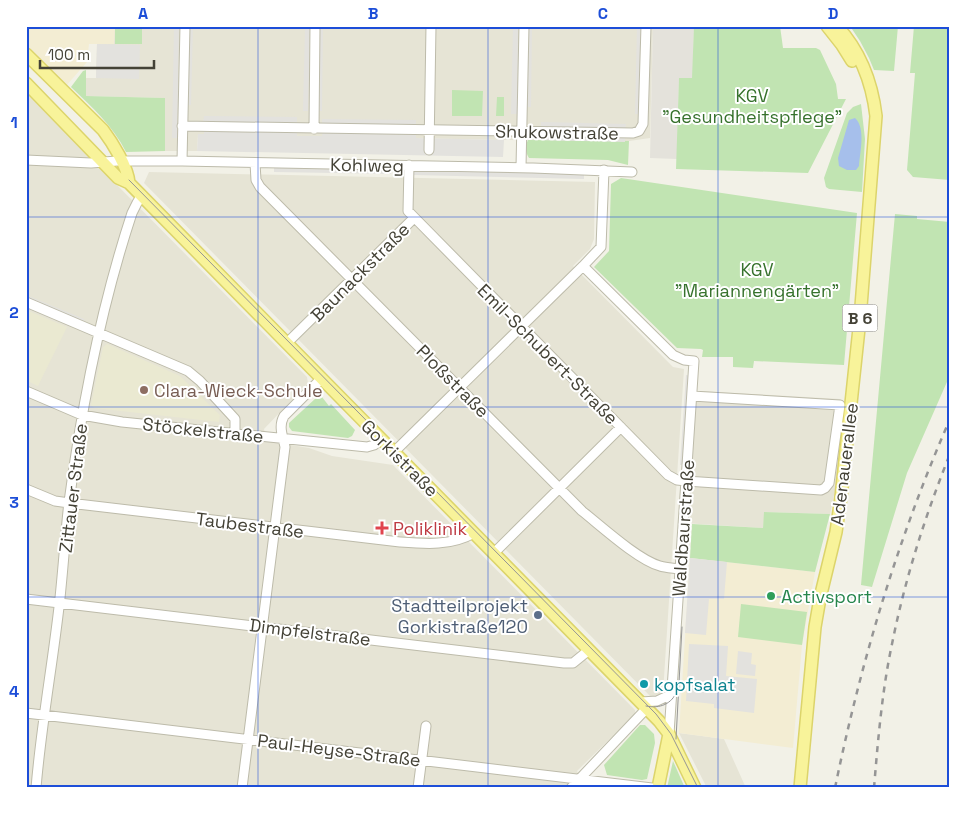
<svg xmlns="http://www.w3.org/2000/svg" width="976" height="814" font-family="'Space Grotesk',sans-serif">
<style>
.residential{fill:#e6e4d5}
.commercial{fill:#f3edd3}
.industrial{fill:#e4e2db}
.education{fill:#eae9d1}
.green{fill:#c1e4b2}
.parking{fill:#e3e2de}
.water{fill:#a6bfeb}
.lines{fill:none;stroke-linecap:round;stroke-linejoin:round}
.minor-casing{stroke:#bdbbaa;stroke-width:11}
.major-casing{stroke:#dcd46b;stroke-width:14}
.minor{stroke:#fff;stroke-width:9}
.major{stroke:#f8f39a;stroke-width:11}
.tram{stroke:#959595;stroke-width:1}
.rail{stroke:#959595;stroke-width:2.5;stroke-dasharray:6 6;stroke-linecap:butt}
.grid{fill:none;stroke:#1d4ed8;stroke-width:1;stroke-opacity:0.55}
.education-dot{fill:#8d6e63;stroke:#fff;stroke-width:2}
.health-dot{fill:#e0444e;stroke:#fff;stroke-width:2}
.leisure-dot{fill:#2e9e5b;stroke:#fff;stroke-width:2}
.service-dot{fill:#5c6f8a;stroke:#fff;stroke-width:2}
.culture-dot{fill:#0f9aa8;stroke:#fff;stroke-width:2}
.labels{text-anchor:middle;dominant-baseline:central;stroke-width:4;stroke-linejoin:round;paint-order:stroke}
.shield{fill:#fff;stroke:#7c7b72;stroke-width:1}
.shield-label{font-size:16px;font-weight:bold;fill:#444236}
.park-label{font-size:18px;fill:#37722d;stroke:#fff}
.street-label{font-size:18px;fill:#444236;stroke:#fff}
.education-label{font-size:18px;fill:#785e54;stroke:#fff;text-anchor:start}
.health-label{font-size:18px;fill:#be3a42;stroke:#fff;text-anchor:start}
.leisure-label{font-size:18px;fill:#27864d;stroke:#fff;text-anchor:start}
.service-label{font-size:18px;fill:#4e5e75;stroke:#fff;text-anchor:end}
.culture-label{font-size:18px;fill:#0d838f;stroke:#fff;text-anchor:start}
.neatline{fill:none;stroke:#1d4ed8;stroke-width:2}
.grid-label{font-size:16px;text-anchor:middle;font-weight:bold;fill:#1d4ed8}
</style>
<rect width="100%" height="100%" fill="#f2f1e7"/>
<path class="residential" d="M114,26h539l-3,112 -21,3 -125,-1 -306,-6 -1,17h-32v-53l-80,-2 1,-18h10l1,-34h17z
M26,93l281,284 1,6 -44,46 3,12 42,7 23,8 61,9 242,245v4l-58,57 7,14 26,3h-584z
M149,172l446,10 -1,57 -4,10 -17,17 100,101 11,2 -21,324 -12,4 -507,-514z
M700,391l140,8 4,7 -8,80 -6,28 -65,-2 -2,16 -80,-5 9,-127z
M679,733l45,6 22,49h-39z"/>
<path class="commercial" d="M26,26h89l-1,18h-25l-2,18 -21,24 -40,-41z
M690,558l125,14 -13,73 -9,103 -114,-15z"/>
<path class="industrial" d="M653,26h41l-1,52 -14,1 -2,80 -27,-1z"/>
<path class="education" d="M26,310l41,17 -29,59 -12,-6z
M107,344l73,32 40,39 -1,7 -125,-14 -3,-3 12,-58z"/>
<path class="green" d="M115,26h27v18h-27z
M694,26h86l3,22h33l4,2 16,34 2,15h8l-38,74 -132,-4 3,-91h13z
M850,26h48l-4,45 -20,-1 -5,-12 -9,-17z
M914,26h36v154l-37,-3 -6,-7 8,-97h-5z
M86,70v26l79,2v53l-39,1c-13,-26 -34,-45 -55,-65l12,-16z
M452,90l31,1 -1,25h-30z
M497,97h7v19h-8z
M861,104l4,35 -3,53 -33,-3 -3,-2 -2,-9 23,-65 6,-6z
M528,140l101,1 -1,24 -20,-5 -79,-2c-4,-7 -4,-11 -1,-18z
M621,178l236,35 -13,152 -90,-4 -1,7 -20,-1v-10h-31l1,-7 -2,-1 -24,-1 -83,-81 15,-16 2,-67z
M895,214l22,2v3l33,3v153l-43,98 -35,114 -11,-2z
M322,397l7,9 2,-2 24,26 -3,6 -4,2 -56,-7 -3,-4v-4l27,-25z
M764,512l66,2 -15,58 -125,-14 2,-34 71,4z
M741,604l66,8 -5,33 -64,-8z
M640,725h5l9,9 1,9 -8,36 -5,1 -35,-5 -3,-10z
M673,761l12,27h-18z"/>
<path class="parking" d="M174,26h5l-2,112h-5z
M188,26h5l-2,79h-5z
M305,26h5l-2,85h-5z
M318,26h5l-1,85h-5z
M513,26h5l-1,88h-6z
M527,26h5l-1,81h-6z
M637,26h5l-2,88h-5z
M97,44l43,1 -1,34 -43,-1z
M204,116l93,1v6l-94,-1z
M322,119l94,1v6l-94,-2z
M541,122l85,2 -1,6 -84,-2z
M204,129l93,1v6h25l1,-5 93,2v5l88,2 -1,17 -306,-6 1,-17h6z
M541,135l84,2v5l-85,-2z
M274,167l118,2 -1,5 -117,-2z
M414,170l170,3v6l-170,-4z
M26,295l58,24 1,5 -59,-25z
M686,375l5,1 -6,89h-5z
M690,558l37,4 -3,37h-15l-3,36 -21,-2z
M689,644l39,2 -2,30 31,3 -3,34 -40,-5v-4l-28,-3z
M738,651l14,2 -1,11 5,1 -1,11 -19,-2z"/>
<path class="water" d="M855,118c11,10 5,34 4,48l-3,4h-9l-8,-4 -1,-8 11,-38z"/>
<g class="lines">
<defs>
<path id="minor" d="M182,126l451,7 6,-2 4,-7 3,-98
M314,129l1,-103
M429,150l2,-124
M26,160l65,3 26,-2h65l351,7 99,4
M182,161l3,-135
M255,163l1,17 4,7 322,324c19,15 56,49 78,55 6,2 14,2 20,3
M409,165l-1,46 260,264 9,5 9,1 135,9 4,-2 4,-5 11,-78 -148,-9
M521,167l3,-141
M583,266l90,89 11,5 10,1 -25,373
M26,302l162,69 12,10 35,38v15
M287,343l127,-125
M26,391l56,24 40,7 245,25 7,-2 7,-6
M394,452l189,-186 18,-19 3,-77
M26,489l29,12 14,2 331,39c26,2 51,4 74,-9
M494,553l127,-126
M26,599l538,64h9l16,-13
M641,702l16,-1 15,-7
M26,713l626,75
M36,788c5,-61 16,-120 23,-181 4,-35 6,-70 10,-105 13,-98 32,-195 63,-289l5,-10 5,-8
M242,788l43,-341c-2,-11 -7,-20 -1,-31l38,-38
M418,788l8,-62
M571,788l76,-80"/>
<path id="major" d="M827,26l15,19 10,16
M26,54l77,76c9,12 25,37 26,53
M26,83l92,95 11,5 530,538 10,13 26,54
M658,788l11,-54
M800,788l15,-161 5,-29 16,-66 5,-35 19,-178 16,-203c-4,-34 -15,-64 -39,-90"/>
</defs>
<use href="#minor" class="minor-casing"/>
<use href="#major" class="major-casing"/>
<use href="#minor" class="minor"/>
<use href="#major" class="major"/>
<path class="tram" d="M129,180l527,534 15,20 27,54
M646,706c14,3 26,-2 31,-15
M676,739l6,-112"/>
<path class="rail" d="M835,788c26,-127 63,-250 115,-369
M874,788c4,-48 8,-97 18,-144 13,-65 33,-128 58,-190"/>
</g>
<path class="grid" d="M258,26v762M488,26v762M718,26v762M26,217h924M26,407h924M26,597h924"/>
<circle class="education-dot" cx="144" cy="390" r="5"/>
<path class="health-dot" d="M379.5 520.5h5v5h5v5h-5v5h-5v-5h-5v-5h5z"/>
<circle class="leisure-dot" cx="771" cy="596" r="5"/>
<circle class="service-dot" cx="538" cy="615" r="5"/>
<circle class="culture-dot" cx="644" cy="684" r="5"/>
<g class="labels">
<rect class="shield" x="842.5" y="304.5" width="35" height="27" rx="4"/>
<g class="shield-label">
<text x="860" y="318">B 6</text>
</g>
<g class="park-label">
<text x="752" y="95">KGV<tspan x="752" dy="21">"Gesundheitspflege"</tspan></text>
<text x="757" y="269">KGV<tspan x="757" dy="21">"Mariannengärten"</tspan></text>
</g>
<g class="street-label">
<text transform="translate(557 132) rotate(1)">Shukowstraße</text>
<text transform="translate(367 165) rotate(1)">Kohlweg</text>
<text transform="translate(360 272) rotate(-45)">Baunackstraße</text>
<text transform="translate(548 354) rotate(45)">Emil-Schubert-Straße</text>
<text transform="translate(453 381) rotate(45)">Ploßstraße</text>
<text transform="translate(203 430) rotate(6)">Stöckelstraße</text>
<text transform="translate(400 458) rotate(45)">Gorkistraße</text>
<text transform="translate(844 464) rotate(-83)">Adenauerallee</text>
<text transform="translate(73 488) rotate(-83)">Zittauer Straße</text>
<text transform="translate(250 525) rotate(7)">Taubestraße</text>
<text transform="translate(683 528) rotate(-86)">Waldbaurstraße</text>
<text transform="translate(310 632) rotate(7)">Dimpfelstraße</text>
<text transform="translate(339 750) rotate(7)">Paul-Heyse-Straße</text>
</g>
<g class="education-label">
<text x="154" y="390">Clara-Wieck-Schule</text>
</g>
<g class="health-label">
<text x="393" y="528">Poliklinik</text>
</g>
<g class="leisure-label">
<text x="781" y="596">Activsport</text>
</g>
<g class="service-label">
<text x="528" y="605">Stadtteilprojekt<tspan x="528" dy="21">Gorkistraße120</tspan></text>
</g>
<g class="culture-label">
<text x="654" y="684">kopfsalat</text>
</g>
</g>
<rect width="976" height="814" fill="none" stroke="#ffffff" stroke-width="55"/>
<path d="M40 60v8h114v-8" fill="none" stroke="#444236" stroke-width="2.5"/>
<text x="48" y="60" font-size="15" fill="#444236" stroke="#ffffff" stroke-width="4" paint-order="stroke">100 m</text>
<rect x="28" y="28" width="920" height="758" class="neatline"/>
<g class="grid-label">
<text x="143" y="19">A</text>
<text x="373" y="19">B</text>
<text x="603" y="19">C</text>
<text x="833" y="19">D</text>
<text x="14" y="128">1</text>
<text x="14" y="318">2</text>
<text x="14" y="508">3</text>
<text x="14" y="697">4</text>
</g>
</svg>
